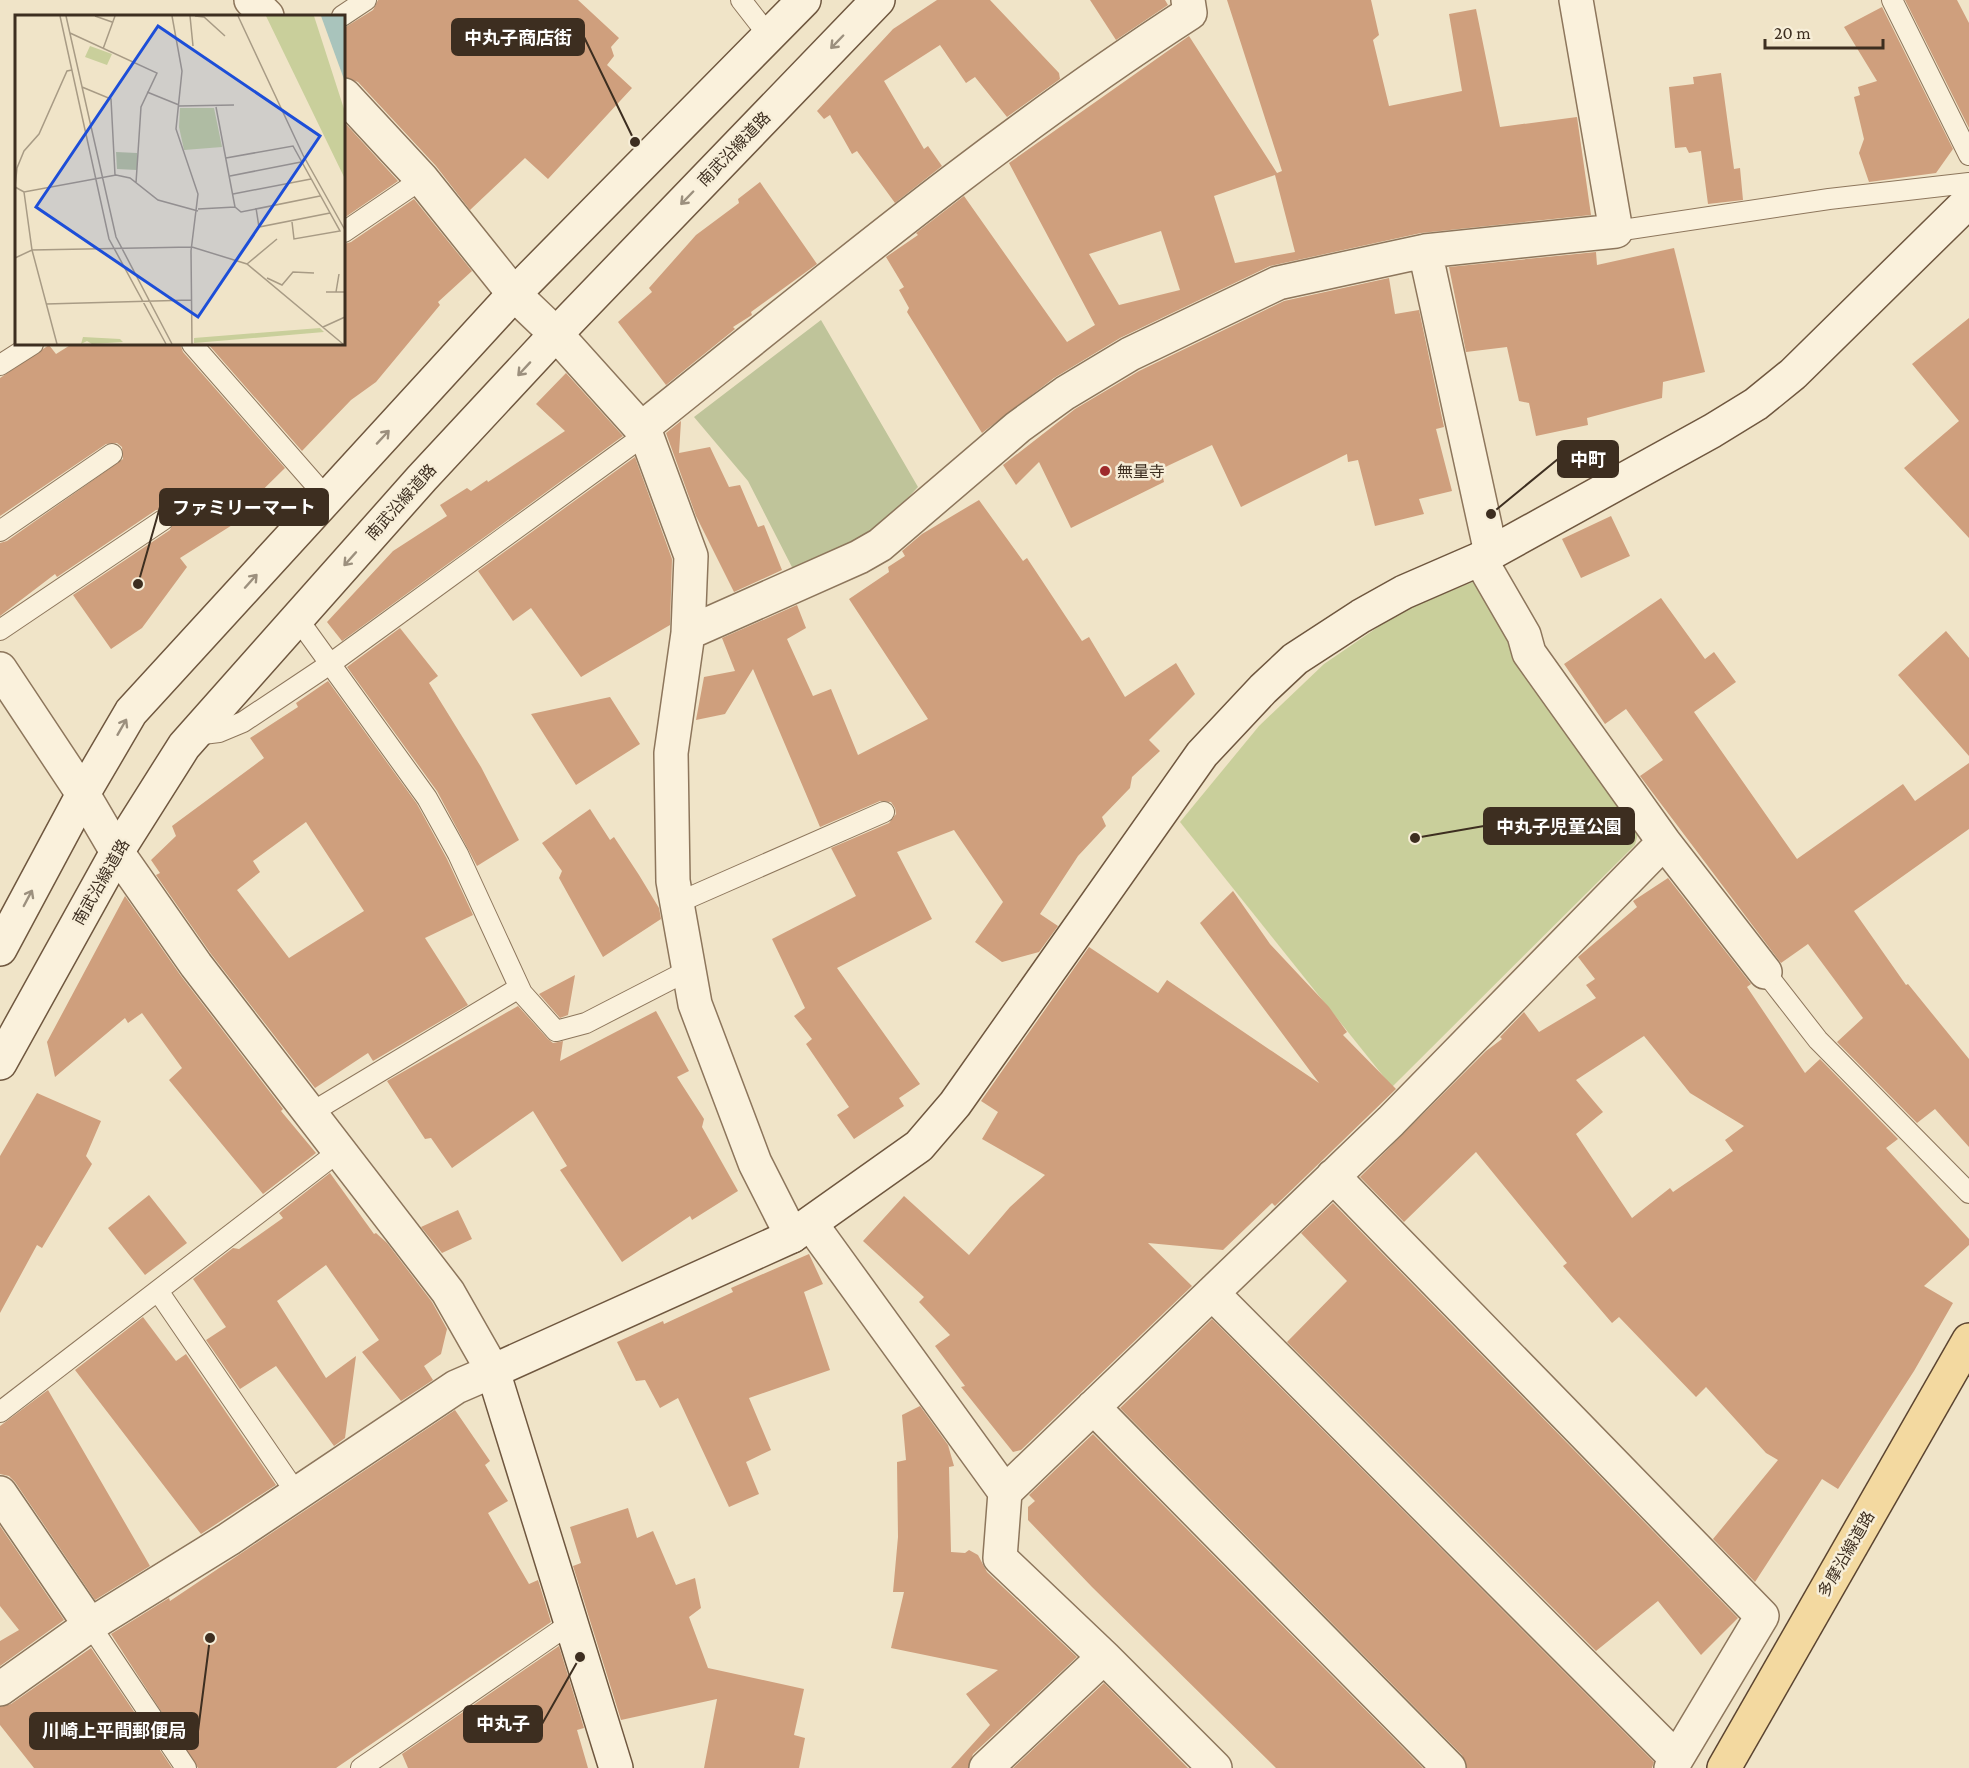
<svg xmlns="http://www.w3.org/2000/svg" width="1969" height="1768" font-family="'Crimson Pro','Noto Sans JP',serif">
<style>
.green{fill:#c9cf9b}
.cemetery{fill:#bfc49a}
.building{fill:#cf9f7d;fill-rule:evenodd}
.lines{fill:none;stroke-linecap:round;stroke-linejoin:round}
.lane-casing{stroke:#8d765c;stroke-width:22}
.street-casing{stroke:#8d765c;stroke-width:36}
.secondary-casing{stroke:#6f573f;stroke-width:36}
.primary-casing{stroke:#5b4430;stroke-width:36}
.lane{stroke:#faf1dc;stroke-width:20}
.street{stroke:#faf1dc;stroke-width:33}
.secondary{stroke:#faf1dc;stroke-width:33}
.primary{stroke:#f3d9a0;stroke-width:33}
.oneway{stroke:#9c907e}
.poi-dot{fill:#9e2a2b;stroke:#f7eed8;stroke-width:2}
.labels{text-anchor:middle;dominant-baseline:central;stroke-width:5;stroke-linejoin:round;paint-order:stroke}
.street-label{font-size:16px;fill:#3d2e20;stroke:#f7eed8}
.poi-label{font-size:16px;fill:#3d2e20;stroke:#f7eed8;text-anchor:start}
.inset-road{fill:none;stroke:#a89b85;stroke-width:1.5}
.view{fill:#1d4ed8;fill-opacity:0.15;stroke:#1d4ed8;stroke-width:3}
.inset-edge{fill:none;stroke:#3d2e20;stroke-width:3}
.leader{fill:none;stroke:#3d2e20;stroke-width:2}
.callout-dot{fill:#3d2e20;stroke:#f7eed8;stroke-width:2}
.callout{fill:#3d2e20;stroke:#3d2e20;stroke-width:2}
.callout-label{font-size:18px;text-anchor:middle;font-weight:bold;fill:#fff}
</style>
<rect width="100%" height="100%" fill="#f0e4c8"/>
<path class="green" d="M1475,581l164,249 -4,15 -243,242 -212,-265 79,-96 65,-62 76,-52z"/>
<path class="cemetery" d="M821,320l97,167 -46,49 -77,37 -47,-92 -54,-64z"/>
<path class="building" d="M378,0h200l41,38 -8,9 3,9 -7,9 25,23 -84,91 -23,-21 -55,52 -34,-44 -78,-84 -14,-5v-49l29,-18z
M937,0h53l69,73 1,6 -53,38 -32,-40 -9,6 -26,-38 -56,36 40,68 4,-3 14,20 -47,37 -38,-52 -5,3 -22,-39 -6,4 -7,-8 76,-82z
M1090,0h75l3,5 -52,35z
M1227,0h144l8,35 -6,5 16,66 73,-15 -13,-77 27,-5 24,118 77,-10 14,98 -170,18 -151,33 -150,72 -66,40 -72,55 -75,-121 2,-4 -10,-18 5,-3 -18,-30 32,-22 -2,-2 48,-37 103,146 28,-17 -86,-162 180,-127 88,137 5,-2zM1275,175l20,77 -60,11 -21,-67zM1161,231l19,59 -61,15 -30,-51z
M1905,0h52l12,23v105z
M1882,7l71,142 -17,24 -67,9 -10,-29 5,-14 -10,-42 6,-2 -2,-8 19,-6 -33,-54z
M1721,73l13,96 6,-1 3,32 -35,4 -7,-53 -12,2 -3,-6 -11,1 -6,-61 25,-3 -1,-7z
M344,122l54,59 -54,37z
M760,182l57,82 -66,48 1,3 -19,12 2,2 -69,56 -48,-63 34,-30 -3,-4 47,-53 43,-32 -1,-4z
M414,199l58,72 -34,31 2,3 -64,77 -25,18 -49,51 -94,-107h136v-100l7,-2z
M1674,248l31,124 -42,10 -1,16 -75,20 1,7 -52,11 -7,-33 -10,-2 -12,-54 -41,5 -17,-85 147,-15 1,13z
M1389,278l6,36 24,-4 25,117 -8,2 16,62 -33,8 5,15 -49,12 -17,-66 -10,2 -1,-8 -106,53 -29,-62 -51,24 3,13 -93,46 -32,-66 -23,23 -13,-20 72,-56 64,-38 145,-70z
M1969,318v220l-65,-70 55,-47 -47,-57z
M72,344h108l3,8 102,116 -51,50 3,4 -57,36 7,9 -45,61 -31,21 -38,-54 97,-65 5,-11 -7,-10 -12,1 -99,67 -2,-3 -55,42v-73l7,-2 116,-82 -1,-12 -5,-4 -11,1 -106,72v-138l49,-33 7,9z
M566,373l57,63 -281,205 -15,-19 66,-71 54,-35 -7,-11 27,-17 4,3 16,-11 1,2 77,-51 -29,-27z
M681,421l-2,32 31,-6 19,40 11,-2 18,42 6,-2 18,45 -48,22 -38,-76 -30,-83z
M635,457l37,102 -2,66 -89,52 -50,-69 -18,13 -35,-50z
M979,500l44,61 4,-3 55,83 7,-4 36,60 51,-34 19,31 -46,46 11,11 -28,26 -2,11 -28,29 4,9 -28,30 -38,58 18,12 -19,26 -37,10 -27,-20 28,-40 -49,-72 -57,22 35,67 -95,49 83,116 -21,14 5,8 -50,33 -17,-24 12,-8 -43,-63 6,-5 -18,-23 11,-8 -33,-69 84,-43 -25,-48 58,-25 7,-9 -1,-6 -4,-6 -11,-1 -60,26 -67,-158 -28,45 -29,6 8,-43 31,-6 -13,-33 75,-33 9,23 -19,11 26,57 18,-7 27,66 70,-36 -79,-120 40,-27 -1,-5 17,-11 -3,-5 20,-17z
M1611,516l19,40 -49,22 -19,-39z
M1661,598l44,61 9,-7 22,30 -42,30 103,147 106,-75 12,17 54,-38v66l-115,82 52,74 2,-1 61,75v88l-34,-38 -18,14 -80,-81 26,-24 -55,-74 -27,19 -141,-187 23,-16 -37,-51 -21,15 -41,-60z
M400,628l38,48 -9,7 52,84 38,73 -42,26 -40,-75 -90,-124z
M1946,631l23,27v98l-71,-81z
M328,681l89,123 30,55 26,56 -48,23 43,67 -95,56 -5,-8 -53,35 -104,-134 -55,-79 4,-2 -9,-13 25,-24 -4,-10 92,-68 -14,-20 48,-31 -2,-4zM306,822l58,89 -75,47 -52,-68 23,-18 -7,-11z
M610,697l30,47 -64,41 -45,-71z
M590,809l20,31 4,-3 25,38 20,33 2,11 -58,38 -44,-79 3,-7 -20,-28z
M1668,878l83,106 -4,3 58,86 15,-14 78,80 -12,9 83,91v6l-45,41 29,17 -39,68 -76,118 -16,-10 -67,103 -42,-43 65,-79 -12,-7 -60,-66 -10,10 -77,-80 -7,6 -49,-57 4,-3 -91,-111 -72,70 -44,-45 126,-126 16,-12 -2,-2 24,-25 15,20 57,-34 -10,-13 9,-6 -17,-22 59,-50 -4,-6zM1644,1036l46,57 54,33 -19,14 8,11 -60,41 -3,-4 -38,30 -56,-84 27,-22 -27,-32z
M1233,891l37,53 59,63 18,25 -4,3 53,54 -121,117 -3,-3 -49,47 -75,-7 44,43 -171,164 -8,2 -52,-65 4,-1 -30,-40 15,-11 -31,-33 5,-5 -61,-56 41,-45 65,59 41,-48 35,-32 -63,-36 16,-27 -17,-11 108,-154 69,46 9,-13 152,103 -119,-160z
M125,896l56,80 102,133 -2,2 35,42 -53,41 -94,-114 13,-12 -40,-55 -14,10 -3,-5 -70,59 -8,-35z
M575,975l-7,40 -8,3 -21,-24z
M518,1006l30,33 5,4 10,-2 -3,20 96,-50 33,60 -12,6 27,42 -2,8 36,64 -46,29 -2,-4 -68,46 -62,-92 7,-4 -34,-55 -81,57 -21,-30 -6,1 -38,-58z
M37,1093l64,28 -15,35 6,8 -50,84 -5,-3 -37,68v-157z
M330,1173l44,61 2,-1 11,10 45,59 15,27 -6,25 -17,12 9,14 -32,21 -39,-49 17,-12 -53,-75 -49,36 49,77 30,-22 -11,82 -11,8 -58,-80 -36,23 -34,-49 20,-13 -33,-48 40,-31 6,1 44,-31 -4,-5z
M149,1195l38,48 -42,32 -37,-47z
M1333,1203l405,415 -37,37 -43,-54 -62,50 -309,-309 60,-61 -46,-48z
M458,1210l14,29 -30,14 -21,-26z
M809,1254l14,30 -19,8 26,78 -81,28 22,52 -25,12 13,32 -30,13 -51,-109 -18,10 -15,-28 -9,1 -19,-39 46,-21 1,3 69,-32 -2,-4z
M143,1317l33,44 10,-7 90,131 -75,49 -126,-164z
M1212,1319l442,443 -2,6h-185l-5,-13 -342,-347z
M48,1390l102,176 -55,34 -80,-118 -6,-6 -9,-2v-48z
M920,1406l28,39 6,21 -5,1 2,85 14,1 4,-3 9,5 9,17 90,85 -104,97 -5,14h-17l39,-43 -24,-31 32,-24 -107,-22 13,-56h-11l5,-55 -1,-75 9,-2 -4,-45z
M455,1410l35,51 -5,4 23,36 -20,12 41,71 9,-4 13,42 -215,146h-138l-87,-134 58,-36 1,3z
M1093,1434l330,334h-147l-184,-181 -64,-67v-13l7,-6 -6,-6z
M628,1508l9,30 16,-7 23,54 19,-7 6,30 -12,9 19,51 96,21 -10,46 11,3 -6,30h-95l13,-69 -96,21 -48,-154 8,-3 -11,-36z
M0,1526l64,94 -64,46v-25l19,-11 -19,-24z
M559,1646l25,82 -7,2 11,38h-180l-6,-14z
M91,1648l81,120h-138l-34,-43v-18l11,-3z
M1104,1683l84,85h-175z"/>
<g class="lines">
<defs>
<path id="lane" d="M741,0l28,36
M1892,0l77,155
M342,16l24,-16
M1616,231l213,-32 140,-16
M344,232l78,-53
M192,344l135,154
M0,365l33,-21
M0,531l112,-77
M294,623l11,6 122,169 31,56 64,139 34,38 30,-8 103,-53
M0,630l163,-110
M195,735l24,-3 24,-10 87,-58 316,-230
M677,903l207,-91
M1765,972l53,68 151,153
M309,1114l210,-126
M158,1291l139,203
M0,1412l338,-260
M90,1625l96,143
M361,1768l210,-145"/>
<path id="street" d="M251,0l16,16
M344,95l78,84 92,115 42,40 90,100 45,122 -3,77 -17,120 2,128 22,123 60,159 37,73
M1425,251l66,302
M642,428c179,-143 356,-291 548,-415l-2,-13
M1480,559l44,76 5,18 135,189 101,130
M688,633l171,-76 21,-12 138,-118 47,-34 65,-39 148,-71 147,-32 191,-20 -40,-231
M0,669l83,125 34,58 79,113 252,327 45,79 -37,16 -227,152 -139,86 -90,64
M1333,1176l429,440 -91,152
M811,1224l194,268 -5,66 104,99 111,111
M1212,1293l464,465
M1093,1407l356,361
M1005,1492l386,-371 273,-279
M0,1493l90,132
M986,1768l118,-111"/>
<path id="secondary" d="M0,949l83,-155 48,-82 383,-418 290,-294
M0,1063l117,-211 67,-106 238,-268 134,-144 322,-334
M616,1768l-123,-397 299,-135 127,-90 36,-42 247,-350 61,-65 32,-30 66,-43 43,-24 76,-33 232,-128 44,-27 37,-30 176,-173"/>
<path id="primary" d="M1724,1768l245,-428"/>
</defs>
<use href="#lane" class="lane-casing"/>
<use href="#street" class="street-casing"/>
<use href="#secondary" class="secondary-casing"/>
<use href="#primary" class="primary-casing"/>
<use href="#lane" class="lane"/>
<use href="#street" class="street"/>
<use href="#secondary" class="secondary"/>
<use href="#primary" class="primary"/>
</g>
<defs><path id="oneway-shaft" d="M-6 0H5M1.5-3L5.5 0L1.5 3" fill="none" stroke-width="1.6" stroke-linecap="round" stroke-linejoin="round" transform="scale(1.5)"/></defs>
<g class="oneway">
<use href="#oneway-shaft" transform="translate(837 42) rotate(134)"/>
<use href="#oneway-shaft" transform="translate(687 198) rotate(134)"/>
<use href="#oneway-shaft" transform="translate(524 369) rotate(133)"/>
<use href="#oneway-shaft" transform="translate(383 437) rotate(-47)"/>
<use href="#oneway-shaft" transform="translate(350 559) rotate(132)"/>
<use href="#oneway-shaft" transform="translate(251 581) rotate(-48)"/>
<use href="#oneway-shaft" transform="translate(122 727) rotate(-60)"/>
<use href="#oneway-shaft" transform="translate(28 898) rotate(-62)"/>
</g>
<circle class="poi-dot" cx="1105" cy="471" r="6"/>
<g class="labels">
<g class="street-label">
<text transform="translate(734 149) rotate(-46)">南武沿線道路</text>
<text transform="translate(401 502) rotate(-48)">南武沿線道路</text>
<text transform="translate(101 882) rotate(-60)">南武沿線道路</text>
<text transform="translate(1846 1554) rotate(-60)">多摩沿線道路</text>
</g>
<g class="poi-label">
<text x="1117" y="471">無量寺</text>
</g>
</g>
<g transform="translate(15 15)">
<rect width="330" height="330" fill="#f0e4c8"/>
<path d="M251,1h48l31,96v67zM75,31l22,8 -5,11 -22,-8zM165,93h34l8,39 -38,3 -5,-23zM305,313l4,4 -130,11v-5zM68,322l37,2 3,3 -31,2 -5,-3 -6,3z" fill="#c9cf9b"/>
<path d="M101,137l21,1v17l-20,-1z" fill="#bfc49a"/>
<path d="M306,1h24v66z" fill="#a9c4bc"/>
<path class="inset-road" d="M45,1l49,223 57,105M51,1l50,221 56,107M80,1l17,6M157,1l10,55 -6,58 22,65 -7,57 1,93M175,1l3,30M180,1l9,1 21,19M223,1l65,139 42,75M55,18l87,40 -16,34 -5,76M88,34l12,-33M67,72l29,12 4,76M132,77l32,13M164,91l55,-1M201,92l19,100M211,143l67,-12 47,85 -46,8 -2,-17M215,161l71,-14M0,172l9,5 92,-17 14,3 28,22 40,11M0,172l2,-19 7,-17 15,-17 28,-63 5,-1M9,177l8,58 25,94M218,179l78,-15M241,193l3,19 71,-14M183,194l37,-2 6,5 79,-16M0,243l17,-8 160,-3 55,17 96,80M232,249l30,-25M252,263l15,7 11,-13 21,1M311,277h19M321,277l3,-18M31,289l145,-4M308,312l22,-10"/>
<path class="view" d="M143,11l162,110 -122,181 -162,-110z"/>
<rect width="330" height="330" class="inset-edge"/>
</g>
<path class="leader" d="M635 142L584 37M1491 514L1558 459M138 584L160 507M1415 838L1484 826M580 1657L542 1724M210 1638L198 1731"/>
<g class="callout-dot">
<circle cx="635" cy="142" r="6"/>
<circle cx="1491" cy="514" r="6"/>
<circle cx="138" cy="584" r="6"/>
<circle cx="1415" cy="838" r="6"/>
<circle cx="580" cy="1657" r="6"/>
<circle cx="210" cy="1638" r="6"/>
</g>
<g class="callout">
<rect x="452" y="19" width="132" height="36" rx="6"/>
<rect x="1558" y="441" width="60" height="36" rx="6"/>
<rect x="160" y="489" width="168" height="36" rx="6"/>
<rect x="1484" y="808" width="150" height="36" rx="6"/>
<rect x="464" y="1706" width="78" height="36" rx="6"/>
<rect x="30" y="1713" width="168" height="36" rx="6"/>
</g>
<g class="callout-label">
<text x="518" y="44">中丸子商店街</text>
<text x="1588" y="466">中町</text>
<text x="244" y="514">ファミリーマート</text>
<text x="1559" y="833">中丸子児童公園</text>
<text x="503" y="1730">中丸子</text>
<text x="114" y="1737">川崎上平間郵便局</text>
</g>
<path d="M1765 39v9h118v-9" fill="none" stroke="#3d2e20" stroke-width="3"/>
<text x="1774" y="39" font-size="18" fill="#3d2e20" stroke="#f7eed8" stroke-width="4.5" paint-order="stroke">20 m</text>
</svg>
